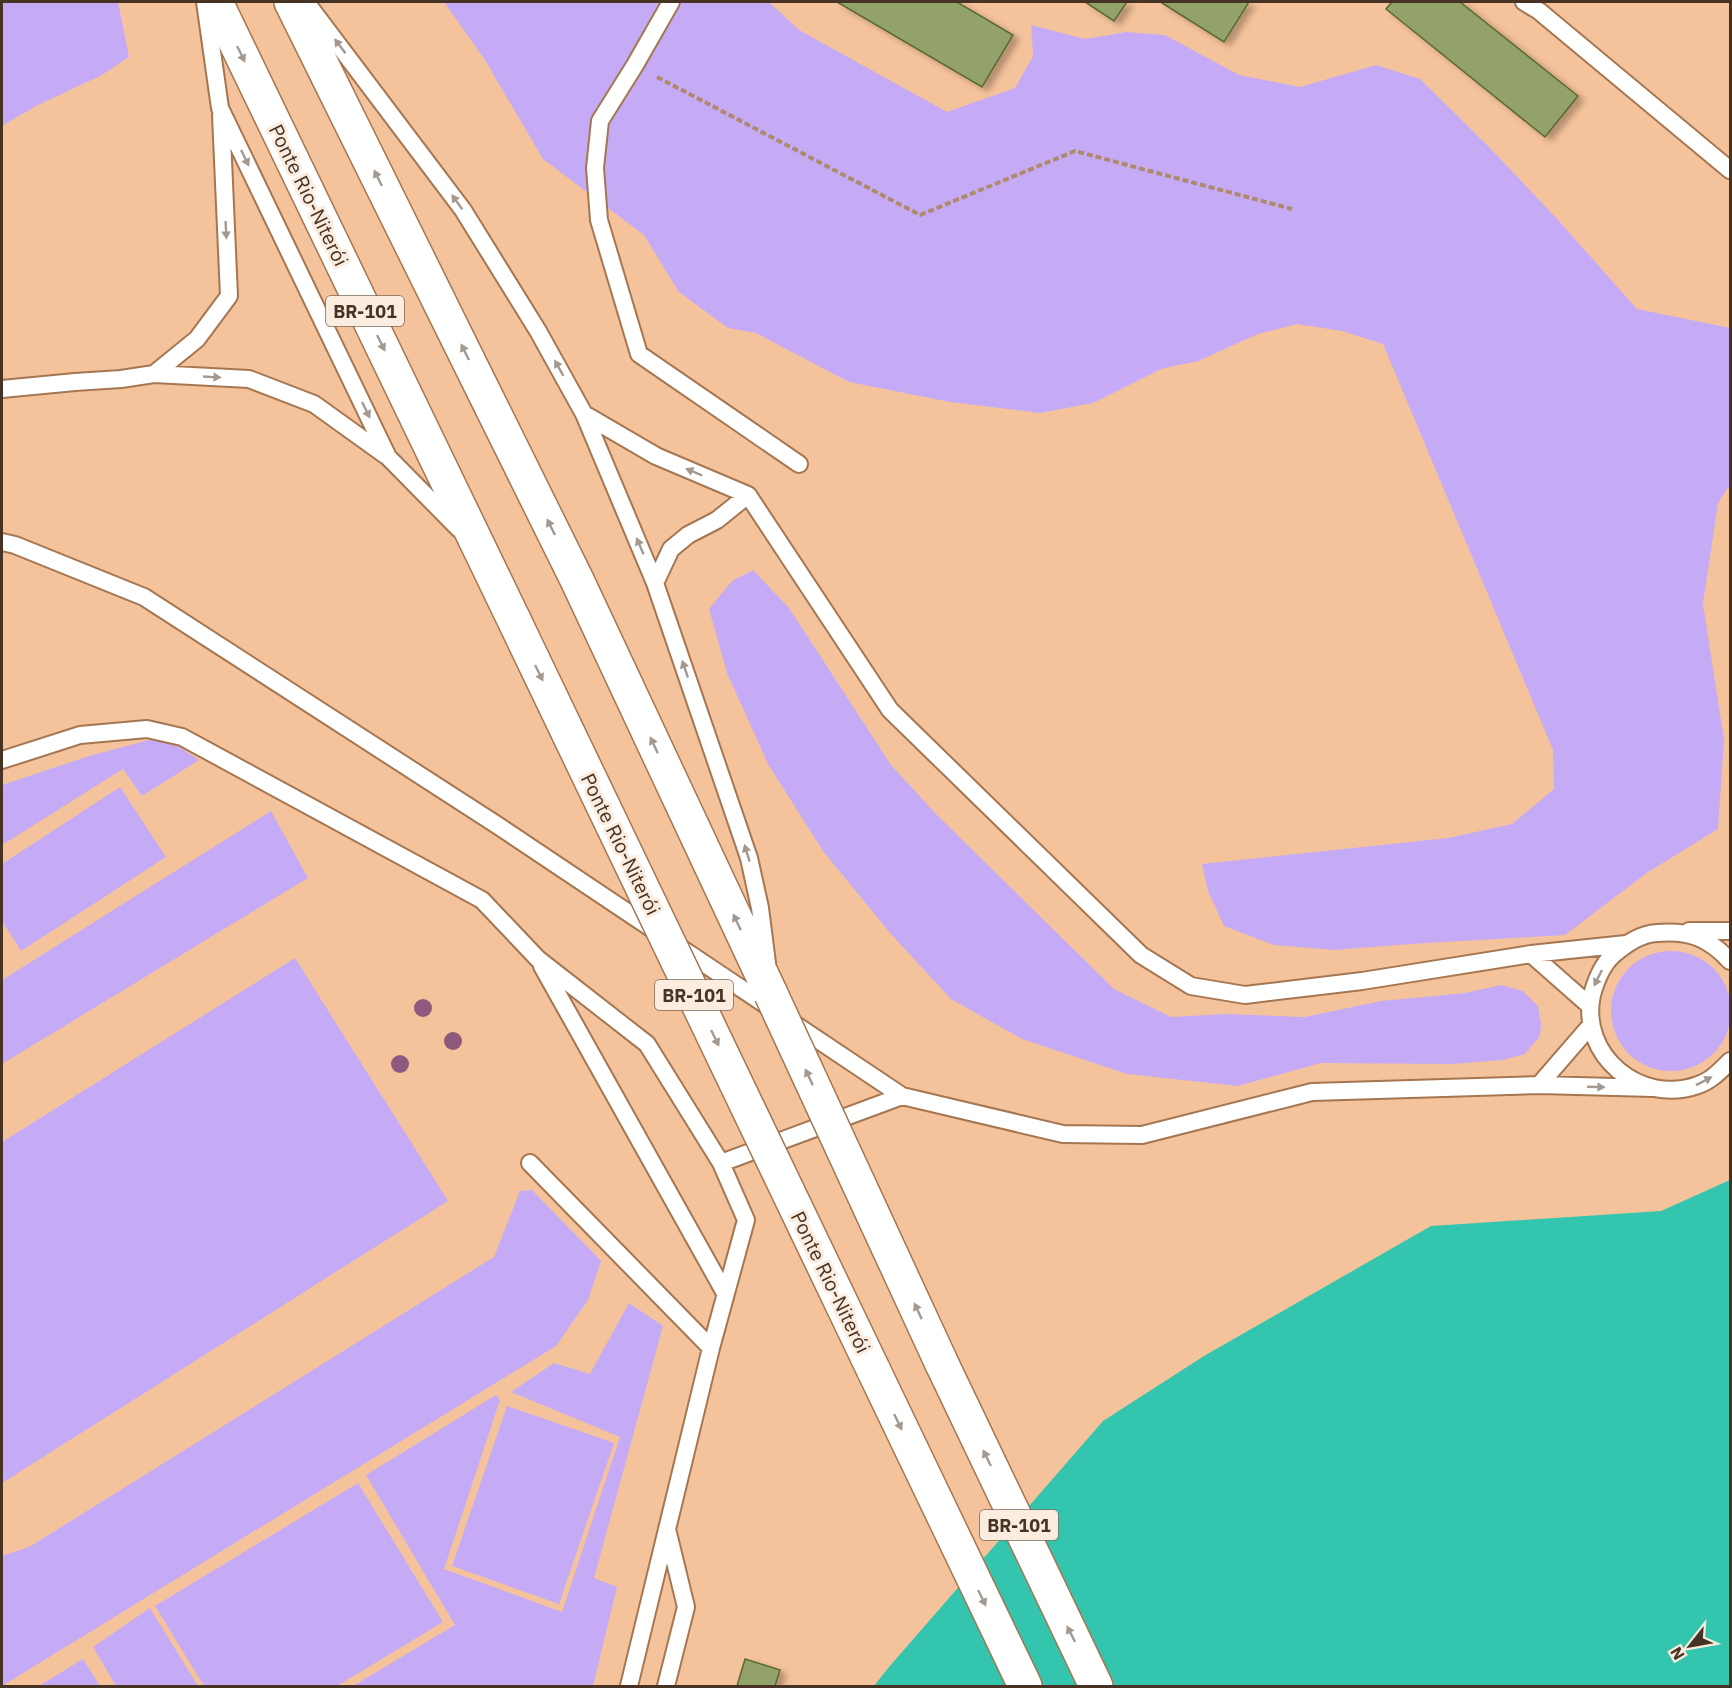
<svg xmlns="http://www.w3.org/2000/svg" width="1732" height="1688" font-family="'IBM Plex Sans',sans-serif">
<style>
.green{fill:#c5abf6}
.water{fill:#34c5ae}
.building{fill:#93a16a;stroke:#5c6833;stroke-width:1.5;filter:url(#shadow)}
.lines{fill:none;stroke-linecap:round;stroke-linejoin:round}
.service-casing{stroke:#a47651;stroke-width:20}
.motorway-casing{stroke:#a47651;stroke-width:36}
.path{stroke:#af896b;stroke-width:4;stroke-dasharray:6 3;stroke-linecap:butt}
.service{stroke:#fff;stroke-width:16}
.motorway{stroke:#fff;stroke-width:33}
.motorway-bridge-casing{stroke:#a47651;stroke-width:36;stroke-linecap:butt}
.motorway-bridge{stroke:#fff;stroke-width:33}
.tree{fill:#8d5a7e}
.oneway{fill:#a39991}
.labels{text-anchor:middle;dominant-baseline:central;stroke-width:6;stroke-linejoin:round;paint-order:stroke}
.shield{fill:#fbece0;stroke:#7d6a5c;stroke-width:1.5}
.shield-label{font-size:18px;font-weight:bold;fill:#473323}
.street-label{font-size:20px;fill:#473323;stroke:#fbece0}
</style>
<defs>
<filter id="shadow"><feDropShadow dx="6" dy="4" stdDeviation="3" flood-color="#0004"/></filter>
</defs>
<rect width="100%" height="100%" fill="#f5c39b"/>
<path class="green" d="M2,2h116l11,55 -27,18 -66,31 -34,20z
M444,2h325l30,28 148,82 68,-24 18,-32 -2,-31 54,14 41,-7 39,3 74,40 61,12 76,-22 44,14 69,68 70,74 78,88 93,19v157l-12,18 -15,101 21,136 -6,89 -70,43 -83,63 -155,9 -75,6 -61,-5 -50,-19 -16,-35 -6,-27 246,-26 64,-14 42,-35 -1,-39 -170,-406 -41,-13 -45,-7 -39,10 -60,27 -37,8 -68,34 -53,10 -90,-11 -101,-20 -93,-49 -28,-5 -49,-36 -35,-57 -101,-76 -58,-99z
M753,570l36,38 102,157 46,50 177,174 57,28 55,-3 79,3 76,-16 84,-8 36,-8 22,6 15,15 3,18 -1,12 -15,18 -22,6 -51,4 -131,-1 -83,23 -111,-12 -105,-35 -71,-40 -61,-66 -67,-82 -55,-87 -41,-91 -18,-64 23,-28z
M153,739l20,4 26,17 -57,36 -19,-27 -121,76v-60l87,-29z
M120,787l46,70 -145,94 -19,-30v-57z
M271,811l37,67 -306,186v-84z
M1611 1011a60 60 0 1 1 120 0a60 60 0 1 1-120 0Z
M295,958l153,243 -446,282v-341z
M532,1190l69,71 -13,39 -32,46 -554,340v-130l27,-9 465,-290 26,-66z
M629,1303l34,23 -69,252 23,9 -24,99h-240l102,-61 -89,-150 130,-80 4,5 -56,169 118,43 58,-175 -109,-45 43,-29 36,11z
M507,1406l107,37 -55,161 -107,-38z
M358,1483l85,139 -106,64h-133l-49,-80z
M150,1608l48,78h-82l-23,-39z
M83,1659l17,27h-61z"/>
<path class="water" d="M1730,1180v506h-856l15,-19 214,-246 101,-65 227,-130 230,-15z"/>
<path class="building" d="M837,2h120l56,33 -31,52z
M1085,2h42l-13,19z
M1163,2h86l-25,40 -62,-39z
M1392,2h68l118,94 -33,41 -159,-128z
M745,1659l35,11 -5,16h-38z"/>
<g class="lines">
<defs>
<path id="service" d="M205,2l15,106 168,349 71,72
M306,2l157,208 75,121 46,83 71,169 94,275 11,50 7,55
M671,2l-36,63 -35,56 -5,47 4,52 40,134 160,110
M1524,2l15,9 191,159
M154,374l43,-35 32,-43 -8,-181
M2,389l73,-7 46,-3 33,-5 95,5 65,25 71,51
M584,414l72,42 92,39 142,215 251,245 50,31 54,9 117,-14 169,-27 95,-10
M2,542l13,3 129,52 353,228 405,271 161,38 79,1 170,-43 227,-7 114,3
M655,583l16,-34 17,-14 29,-15 31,-25
M2,760l78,-25 67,-6 35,8 300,163 56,59 109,85 74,119 25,57 -35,128 -82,338
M1689,931h41
M1531,954l59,52
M1730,961c-21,-23 -41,-31 -73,-28 -17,1 -31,11 -44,22 -11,10 -17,25 -21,40 -13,60 48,111 106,90 13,-4 23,-15 32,-24
M542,966l183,327
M1539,1085l52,-60
M530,1163l181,185
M721,1163l181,-67
M666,1686l20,-79 -18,-74"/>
<path id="motorway" d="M216,2l298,618
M291,2l286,578 194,414
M942,1364l154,322
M873,1369l152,317"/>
</defs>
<use href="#service" class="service-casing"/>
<use href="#motorway" class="motorway-casing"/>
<path class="path" d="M657,77l263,138 155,-64 217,58"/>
<use href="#service" class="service"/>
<use href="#motorway" class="motorway"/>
<defs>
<path id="motorway-bridge" d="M514,620l359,749
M771,994l171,370"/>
</defs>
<use href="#motorway-bridge" class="motorway-bridge-casing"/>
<use href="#motorway-bridge" class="motorway-bridge"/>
</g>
<g class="tree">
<circle cx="423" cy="1008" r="9"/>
<circle cx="453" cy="1041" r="9"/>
<circle cx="400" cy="1064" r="9"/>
</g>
<defs><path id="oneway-solid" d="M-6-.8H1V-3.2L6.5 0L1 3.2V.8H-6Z" transform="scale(1.5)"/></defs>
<g class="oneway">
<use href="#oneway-solid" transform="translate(340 46) rotate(-127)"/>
<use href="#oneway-solid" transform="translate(241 54) rotate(64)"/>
<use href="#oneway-solid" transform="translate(245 158) rotate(64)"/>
<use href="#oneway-solid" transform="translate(378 178) rotate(-116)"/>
<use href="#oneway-solid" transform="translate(457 202) rotate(-126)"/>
<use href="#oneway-solid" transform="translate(226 230) rotate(87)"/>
<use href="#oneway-solid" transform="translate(381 343) rotate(64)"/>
<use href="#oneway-solid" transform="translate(465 352) rotate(-116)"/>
<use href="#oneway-solid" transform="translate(559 368) rotate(-119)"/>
<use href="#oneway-solid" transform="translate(212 377) rotate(3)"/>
<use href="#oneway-solid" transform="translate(366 410) rotate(64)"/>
<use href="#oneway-solid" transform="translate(694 472) rotate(-157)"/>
<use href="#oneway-solid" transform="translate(551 527) rotate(-116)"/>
<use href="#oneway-solid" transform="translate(640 546) rotate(-113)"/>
<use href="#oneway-solid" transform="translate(685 669) rotate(-109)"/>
<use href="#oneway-solid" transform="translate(539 673) rotate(64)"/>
<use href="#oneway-solid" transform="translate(654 745) rotate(-115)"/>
<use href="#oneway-solid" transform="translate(747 853) rotate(-107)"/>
<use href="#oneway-solid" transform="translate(737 922) rotate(-115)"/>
<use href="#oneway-solid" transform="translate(1598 978) rotate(116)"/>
<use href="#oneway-solid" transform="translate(715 1038) rotate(64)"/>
<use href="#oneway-solid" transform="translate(809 1077) rotate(-115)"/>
<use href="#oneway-solid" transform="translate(1704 1081) rotate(-27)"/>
<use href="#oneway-solid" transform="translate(1596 1087) rotate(2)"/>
<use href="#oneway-solid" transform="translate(918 1311) rotate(-115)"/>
<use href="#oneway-solid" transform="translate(898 1422) rotate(64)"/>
<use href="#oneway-solid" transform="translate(987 1458) rotate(-116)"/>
<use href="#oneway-solid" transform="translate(982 1598) rotate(64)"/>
<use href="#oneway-solid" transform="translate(1071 1634) rotate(-117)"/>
</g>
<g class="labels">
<g class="shield">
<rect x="326" y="296" width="78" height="30" rx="4.5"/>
<rect x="655" y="980" width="78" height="30" rx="4.5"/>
<rect x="980" y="1510" width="78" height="30" rx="4.5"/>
</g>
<g class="shield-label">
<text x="365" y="311">BR-101</text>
<text x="694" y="995">BR-101</text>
<text x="1019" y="1525">BR-101</text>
</g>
<g class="street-label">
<text transform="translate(309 195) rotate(64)">Ponte Rio-Niterói</text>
<text transform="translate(621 844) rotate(64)">Ponte Rio-Niterói</text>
<text transform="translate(831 1282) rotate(64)">Ponte Rio-Niterói</text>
</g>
</g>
<rect width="1732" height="1688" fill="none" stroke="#473323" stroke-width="6"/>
<g transform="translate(1690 1646) rotate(239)" stroke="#fbece0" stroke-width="4.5" paint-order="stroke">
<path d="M0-4.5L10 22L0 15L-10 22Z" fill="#473323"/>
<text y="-9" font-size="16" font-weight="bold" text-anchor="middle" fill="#473323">N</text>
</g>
</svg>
